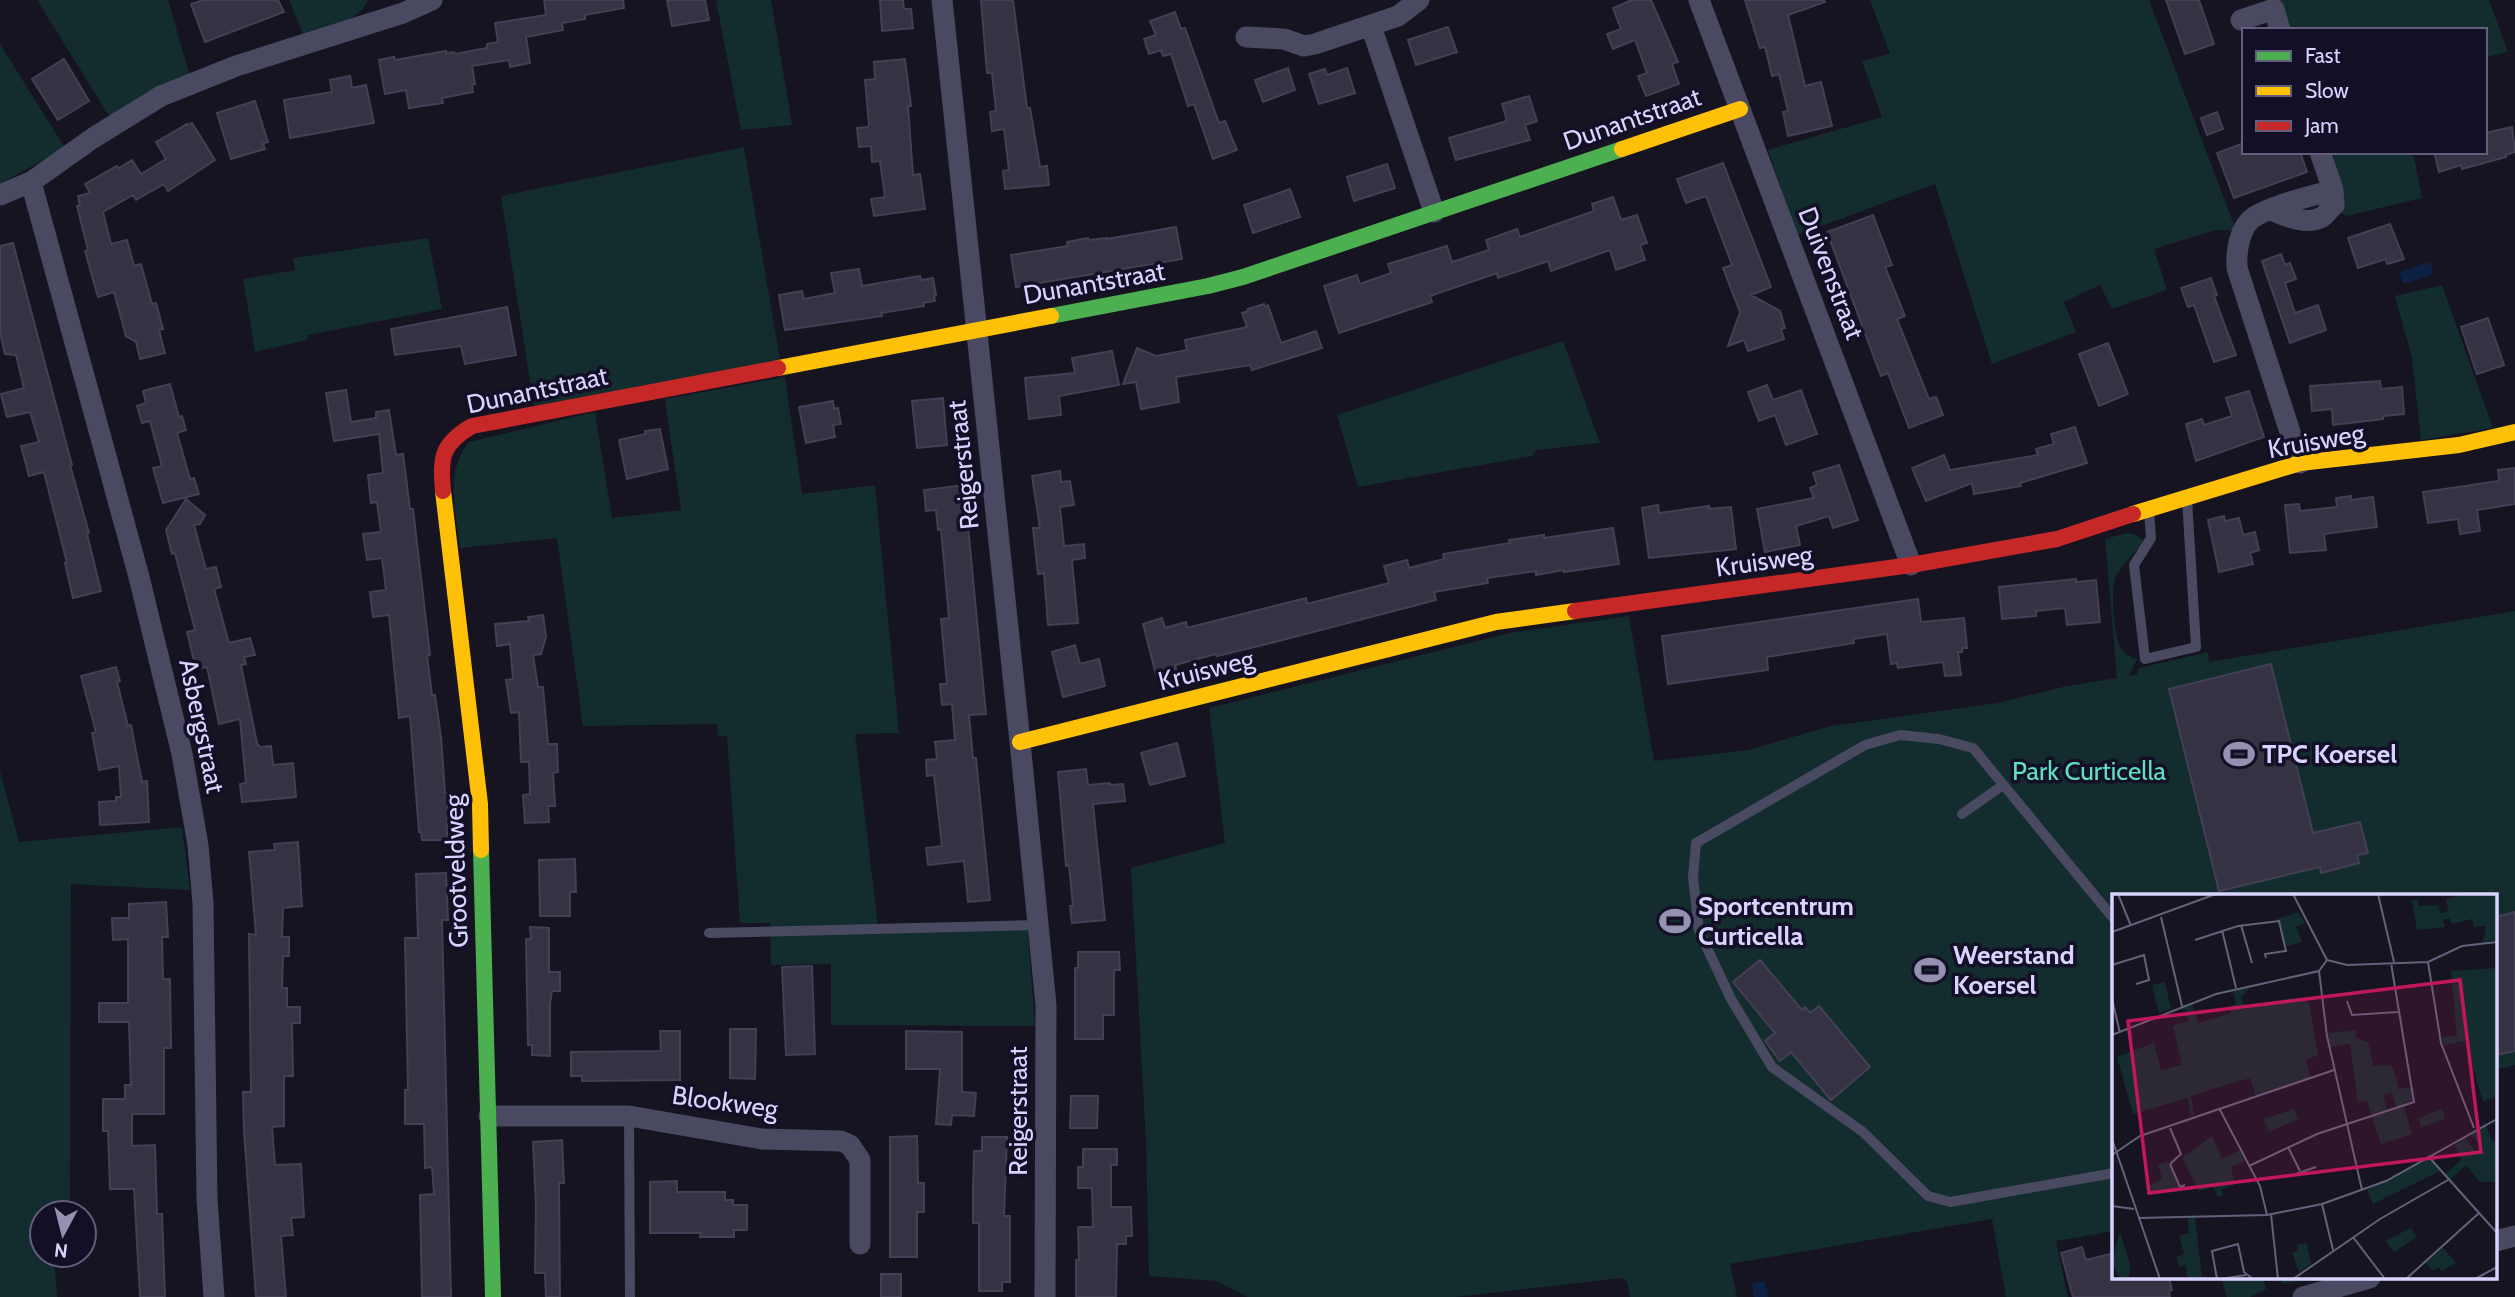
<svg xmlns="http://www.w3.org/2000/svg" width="2515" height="1297" font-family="Cabin,sans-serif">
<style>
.green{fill:#132c2d}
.water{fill:#0d2144}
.building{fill:#343243;stroke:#433f54;stroke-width:2}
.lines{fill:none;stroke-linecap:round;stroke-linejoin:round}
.lane{stroke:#4a4962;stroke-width:10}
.street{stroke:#4a4962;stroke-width:21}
.fast{stroke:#4caf50;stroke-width:16}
.slow{stroke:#ffc107;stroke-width:16}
.jam{stroke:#c62828;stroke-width:16}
.labels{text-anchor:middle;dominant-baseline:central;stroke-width:7;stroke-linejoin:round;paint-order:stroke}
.street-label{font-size:26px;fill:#d9d4ff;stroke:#130f26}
.poi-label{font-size:26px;font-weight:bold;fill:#d9d4ff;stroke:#130f26;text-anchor:start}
.park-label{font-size:26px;fill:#5fe0c0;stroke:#130f26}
.inset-road{fill:none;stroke:#64617a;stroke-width:2}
.view{fill:#c2185b;fill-opacity:0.15;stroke:#c2185b;stroke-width:3.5}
.inset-edge{fill:none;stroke:#d9d4ff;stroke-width:3.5}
</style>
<rect width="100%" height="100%" fill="#161421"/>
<path class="green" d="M37,0h131l22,76 -47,18 -32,25z
M289,0h79c-9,23 -43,28 -64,36z
M716,0h55l21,125 -51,5z
M1870,0h279l87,230h-20l-62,19 13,41 -55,19 -12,-24 -36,17 12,30 -84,32 -57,-180 -138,51 -29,-85 114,-33 -20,-56 28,-7z
M2275,0h214l19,52 -23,5v-27h-200z
M0,44l65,104 -65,36z
M744,147l36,213 -246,46 -33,-210z
M2326,152h87l9,46 -76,18 -5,-3 2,-6z
M428,238l14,71 -134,26 -1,5 -52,12 -12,-73 52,-9 -2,-12z
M2442,285l51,143 -72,12 -9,-82 -17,-62z
M1563,341l37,102 -63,7 -5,6 -174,31 -21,-72z
M785,377l17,117 73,-9 24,248 -44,1 23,191 149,-4 8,105 -204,-1v-61l-60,1 -1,-42h-30l-13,-187h-9l-1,-12 -134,2 -26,-188 -97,10c-4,-35 -16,-76 9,-106l126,-30 17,106 69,-8 -16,-111z
M2127,533l9,2 8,6c-9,11 -21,23 -28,35 -6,12 -2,58 4,70 4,8 9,11 17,13l-8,17 8,-2 2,-6 69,-16 1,10 306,-51v454l-19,5v-174h-382v335l-58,10 12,56h-62l-14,-78 -262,45 7,33h-107l-3,-15 -6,-4 -165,19h-208l-32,-16 -67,-5 -3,-134 -15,-274 94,-25 -16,-135 301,-75 119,-17 25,145 94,-11 83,-24 166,-23 66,-16 54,-9 -12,-139z
M0,771l19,71 163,-15 8,63 -119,-6 -1,328 -28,1v42h12l3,42h-57z
M2221,1278h96l-34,6 -2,-6 -17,3 2,8 -16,8h-23z"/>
<path class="water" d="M2430,262l4,12 -31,10 -4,-12z
M1765,1281l3,16h-14l-2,-13z"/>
<path class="building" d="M203,0h75l6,12 -79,30 -14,-38z
M544,0h79l1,8 -39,7v4l-23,4 1,7 -37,7 4,26 -20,4 -1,-7 -37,6 3,18h-3l1,8 -31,6 1,5 -34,5 -3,-18 -21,4 -6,-34 15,-3 1,3 51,-9v2l8,-1 1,2 32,-6v-4l11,-2 -3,-19 51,-8z
M667,0h38l4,20 -37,6z
M880,0h23l1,9h7l2,19 -31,3z
M981,0h32l14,108h3l10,59 7,-1 2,19 -44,4 -2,-18 6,-1 -5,-41 -12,2 -2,-19 6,-1 -4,-38h-5z
M1632,0h19l27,62 -6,2 7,20 -33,12 -8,-20 9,-3 -12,-33 -22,9 -6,-15 14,-5 -8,-21z
M1745,0h79l1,2 -37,13 17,71 16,-4 11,44 -44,10 -5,-24 5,-1 -9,-37 -7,2 -7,-29 -5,1z
M2166,0h33l15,44 -29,10z
M1175,12l6,17 4,-1 34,95 6,-2 12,29 -24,9 -19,-55 -6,2 -17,-52 -8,2 -2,-6 -12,4 -5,-15 12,-4 -6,-14z
M1448,27l9,25 -41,13 -8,-25z
M64,59l25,42 -31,19 -26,-41z
M905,59l6,47h-3l5,69 7,-1 5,35 -51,7 -3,-17 14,-2 -5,-36 -8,1 -1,-16 -12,1 -2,-19 11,-1 1,-2 -4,-45 10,-1 -1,-17z
M1288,68l7,22 -32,12 -8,-22z
M1347,68l8,25 -36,11 -10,-30 16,-5 2,6z
M350,76l2,12 14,-3 8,38 -84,15 -6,-38 48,-8 -2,-12z
M1529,96l8,25 -12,4 5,15 -74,20 -7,-22 58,-17 -5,-17z
M255,101l13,41 -5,1 2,6 -34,10 -14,-46z
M2217,112l6,17 -16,6 -6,-17z
M192,123l23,37 -47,31 -4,-7 -28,16 -3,-5 -30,17 8,32 16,-4 7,26 7,-2 11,40 4,-1 7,26 -4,1 6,23 -25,6 -4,-17 -10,-6 -12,-44 -16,5 -13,-46 3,-1 -11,-44h3l-2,-10 12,-3 -5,-9 32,-18 2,2 13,-8 9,14 25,-15 -10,-17 31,-18 1,1z
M2512,127l3,25 -9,3v2l-44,12 -1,-4 -22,7 -5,-20h51v-19z
M2244,143v9h56l7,20 -73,26 -17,-45z
M1723,163l48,124 -20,8 29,16 5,17 -4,1 3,10 -36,12 -4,-11 -16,6 12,-34 -17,-44 9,-3 -26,-69 -20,7 -9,-24z
M1387,164l8,24 -41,13 -7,-24z
M1290,189l10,28 -47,16 -9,-28z
M1613,197l8,23 16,-5 10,28 -7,2 5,15 -29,10 -6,-20 -59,21 -3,-10 -50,17 -1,-5 -67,23 2,6 -93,31 -15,-47 33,-11 3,9 31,-11 -3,-9 59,-18 5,16 37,-12 -3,-10 31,-11 3,8 74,-26 -2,-7z
M1873,215l19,50 -7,2 20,49 -8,3 32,80 7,-2 7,18 -34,13 -21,-55 -7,3 -54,-144z
M2390,224l14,35 -17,5 -1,-5 -28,9 -10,-30z
M1176,227l6,32 -166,28 -5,-32 57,-9 -1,-4 21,-4v2l19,-2v1z
M13,243l59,222h-2l19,68 -2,1 14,57 -28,7 -8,-35h2l-23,-91 -15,4 -8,-30 18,-4 -9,-30 -23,5 -6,-23 23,-6 -8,-33 -11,-1 -5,-22v-86z
M2281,254l4,11 5,-2 6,16 -11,4 10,30 23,-8 8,25 -36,13 -28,-82z
M859,269l3,17 58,-10 1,4 12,-2 3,17h-2l1,6 -12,2 1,3 -43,7 1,3 -97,14 -6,-35 23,-4 2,8 31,-6 -4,-20z
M2211,278l6,17 -3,1 22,59 -22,7 -20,-57 -6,2 -7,-19z
M1264,304l1,3 3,-2 13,38 35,-12 6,17 -70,22 -2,-5 -74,12 3,25 -38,7 -5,-27 -13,2 14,-36 19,8 31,-6 -2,-10 62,-13 -5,-14 6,-2v-2z
M507,307l9,48 -51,9 -4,-18 -66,9 -4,-26z
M2488,318l16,47 -27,9 -16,-47z
M2108,343l20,51 -29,12 -20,-52z
M1112,351l7,34 -60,11 2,19 -32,4 -4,-41 50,-5 -3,-15z
M2380,381l1,8 21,-2 2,27 -21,2v3l-50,6 -1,-16 -20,2 -2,-25z
M170,384l9,33 3,-1 4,14 -9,3 13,46 4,-1 5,16 -36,9 -10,-35 9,-2 -12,-45 -8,2 -5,-17 9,-3 -3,-12z
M1767,385l6,15 28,-10 16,44 -31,11 -11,-30 -16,6 -11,-29z
M346,390l5,32 25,-4v-6l13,-2 7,45 7,-1 7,55h3l17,146 -3,1 5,39h3l6,42 4,56h3l-1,47h-25l-1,-8h-2l-9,-116 -11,2 -10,-103 -16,2 -3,-25 16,-2 -4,-32 -15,2 -4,-26 18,-2 -4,-30 -6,1 -3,-28 15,-2 -4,-39 -45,7 -8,-48z
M2249,391l15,46 -68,24 -10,-37 16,-5 2,6 28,-9 -6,-18z
M943,398l4,47 -30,3 -5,-47z
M833,401l1,8 4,-1 3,16 -8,1 2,12 -29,6 -7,-36z
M2075,427l12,36 -67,20 1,3 -47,8 -2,-11 -46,18 -14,-33 32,-13 6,15 88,-15 -2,-6 18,-5 -3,-10z
M660,429l8,40 -41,10 -8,-39 27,-6 -1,-3z
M1839,465l19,55 -25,8 -4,-12 -33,10 4,19 -35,7 -8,-43 57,-11 -4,-10 7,-3 -4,-12z
M2515,468v36l-38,6 3,21 -20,3 -2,-15 -30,4 -5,-31 76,-11 -1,-11z
M1060,471l1,11 9,-1 4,24 -14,2 4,39 20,-2 1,14 -13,2 6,63 -30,2 -4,-52 -6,1 -5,-46h7l-8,-52z
M964,485l22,229 -17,1 4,43h3l14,142 -22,2 -4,-41 -36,4 -2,-17 16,-2 -8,-71 -7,1 -1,-16 11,-1 -2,-17 20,-2 -3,-36 -10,1 -2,-21h7l-6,-65 8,-1 -8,-89 -3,1 -2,-20 -10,1 -2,-21z
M2351,496v4l22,-3 4,30 -53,7 2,16 -36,3 -5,-48 14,-1 1,7 37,-4 -1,-9z
M186,499l19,16 -5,9 -6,1 12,44 10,-2 5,20 -7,2 15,54 21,-5 5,17 -11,2 2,7 -5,1 16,78 3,4 11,-1 2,19 20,-2 3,34 -54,5 -2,-18 6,-1 -6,-64 -21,5 -12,-57 -11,2 -9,-37 8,-2 -20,-77 -3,1 -6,-24z
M1658,505l1,8 50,-7v3l22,-2 5,42 -87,9 -7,-50z
M2224,516l1,5 14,-3 4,17 12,-3 4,18 -9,3 3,11 -34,8 -11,-52z
M1613,528l6,36 -55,8v-2l-28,5v-4l-49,7 1,5 -54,9 2,8 -165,43 -54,13 -1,-2 -41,11 1,4 -20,6 -13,-51 19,-6 3,10 21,-6 1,6 119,-30 1,6 82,-21 -5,-17 23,-6 2,8 35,-9 -1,-5 67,-11 -1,-3 35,-5v3z
M2076,579v3l20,-2 4,42 -33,3 -2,-17 -29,3v5l-34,3 -3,-32z
M1918,599l3,23 43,-4 3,30h-5v4h-4l3,23 -16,1 -2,-14 -45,6 -1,-5 -6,1 -4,-30 -34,5 1,4 -87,14 1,13 -100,14 -6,-48z
M543,615l3,22 -5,17 -8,1 5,32h5l5,57h9l1,28 -5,1 2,33h-7l1,16 -24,1 -2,-28 7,-1 -1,-32h-8l-2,-50 -8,1 -5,-33 7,-1 -3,-35 -13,2 -2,-22 34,-3 -1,-4z
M1075,645l5,19 19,-5 6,27 -42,11 -11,-45z
M2271,664l42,169 47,-11 8,31 -11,2 2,8 -38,10 -1,-6 -101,24 -50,-202z
M116,667l4,14 -3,1 11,44 3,-1 11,57 5,-1 2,41 -49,3 -1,-23 17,-1v-4h5l-2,-31 -20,4 -7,-37 4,-1 -15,-56z
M1177,743l8,33 -35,9 -9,-32z
M1086,769l2,16 22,-2v2l13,-1 2,17 -32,3 12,116 -33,3 -2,-17h3l-4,-41 -3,1 -8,-94z
M298,842l4,64 -19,2 -1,29h7v19h-6l-1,32h5v19h13v16h-8l1,53h-9v50l-12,1 3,38 26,-1 3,53 -13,1 2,17 -12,1 5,61h-30l-12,-166 -1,-39h8l-2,-158 7,1 -7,-83 26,-2 -1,-6z
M575,859l1,33h-6v24h-30l-1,-56z
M446,873l2,47h-6l9,377h-29l-2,-102 14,-1 -2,-27 -7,1 -1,-44h-19v-34h3l-3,-152h13l-2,-64z
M166,902l2,35h-6l1,42h7l1,69h-7v66h-32v32l23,-1 2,69h5l3,83h-25l-6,-108h-24l-2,-58h-5v-32h22v-14h6l-2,-63h-30v-19h29v-64l-15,1 -1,-22h17v-14z
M2515,912v139l-19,4v-138z
M530,927l19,1v44h11v19h-8l-2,12v53l-18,-1v-10h-4l-2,-106h5z
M1078,952h41l1,18h-6v45h-11v24h-28v-71h3z
M1760,960l42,50 3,-3 5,6 9,-7 51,61 -39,33 -40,-48 -11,9 -15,-20 10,-8 -42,-51z
M812,966l3,88 -29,1 -4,-88z
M730,1029h26l-1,50 -25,-1z
M660,1031h20v49l-98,1v-5h-11v-24l90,-1z
M906,1031l56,1v60l14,1 -2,23 -22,-1 -1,10 -15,-1 4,-55h-34z
M1071,1096h27l-1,32h-27z
M917,1136l1,47h6v29h-7v45h-27v-120z
M982,1137h25l-3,79h6v66h-8v9h-23v-68h-6v-32l1,-40h8z
M562,1140l2,43h-5l1,114h-14l-1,-24h-10l1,-67 -3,-64z
M1083,1149h34v16h-6v42h20l1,29h-6v8h-9l-1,53h-40v-37h3l-1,-33h15l-1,-39h-14v-21h5z
M677,1181v11h48v8h8v5h14v25h-13v7h-34l1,-4h-51v-51z
M2082,1247l4,13 28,-7v25h55l3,12 -3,1 1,6h-97l-12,-44z
M881,1274h20v23h-20z"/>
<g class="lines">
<path class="lane" d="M2149,511l2,27 -17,27 11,94 51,-12 -9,-148
M1962,814l41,-29
M2114,919l-141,-171 -34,-9 -39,-4 -35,10 -169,98 -3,34 6,54 32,68 41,68 91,65 65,64 22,6 164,-29
M709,933l330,-8
M629,1116l1,181"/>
<path class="street" d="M942,0l78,742 26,263 -1,292
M1699,0l212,565
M2241,20l33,-11 6,21
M1371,26l63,186
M1246,37l38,2 20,7 11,-2 83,-28 21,-16
M31,182l108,395 43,177 16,91 5,58 4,296 7,98
M0,195l31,-13 62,-44 68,-42 75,-30 167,-53 29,-13
M2271,210c14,6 36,16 51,7 4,-2 8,-9 12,-12l-1,-15 -13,-38
M2300,463l-63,-195c-1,-16 2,-41 17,-51 21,-13 55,-20 79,-27
M489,1116h140l133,23 79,2 9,4 10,15v84
M2496,1241l19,-5
M2303,1297l67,-19"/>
<path class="fast" d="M1051,316l157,-30 35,-9 379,-128
M481,850c3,149 9,298 12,447"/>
<path class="slow" d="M1622,149l118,-40
M778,368l273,-52
M443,491l37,313 1,46
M2133,514l167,-51 159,-18 56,-13
M1020,742l476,-120 79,-11"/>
<path class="jam" d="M443,491c-3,-33 -2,-47 29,-65l306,-58
M1575,611l336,-46 146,-26 76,-25"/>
</g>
<defs>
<symbol id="stadium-bare" viewBox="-9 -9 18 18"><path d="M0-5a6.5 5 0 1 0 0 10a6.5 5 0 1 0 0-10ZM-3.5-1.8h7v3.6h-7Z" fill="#9591b1" stroke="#130f26" stroke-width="2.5" paint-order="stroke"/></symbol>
</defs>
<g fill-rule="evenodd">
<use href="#stadium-bare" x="2217" y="732" width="44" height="44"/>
<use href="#stadium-bare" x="1653" y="899" width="44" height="44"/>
<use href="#stadium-bare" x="1908" y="948" width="44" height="44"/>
</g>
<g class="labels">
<g class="street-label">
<text transform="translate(1632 119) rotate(-19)">Dunantstraat</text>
<text transform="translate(1831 273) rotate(69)">Duivenstraat</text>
<text transform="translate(1094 283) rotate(-10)">Dunantstraat</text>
<text transform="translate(537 390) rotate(-12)">Dunantstraat</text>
<text transform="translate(2316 441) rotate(-10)">Kruisweg</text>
<text transform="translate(963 465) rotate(-96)">Reigerstraat</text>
<text transform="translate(1764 561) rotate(-8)">Kruisweg</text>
<text transform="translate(1206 670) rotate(-14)">Kruisweg</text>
<text transform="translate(202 726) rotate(78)">Asbergstraat</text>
<text transform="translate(456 871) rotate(-92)">Grootveldweg</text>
<text transform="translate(725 1102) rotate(8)">Blookweg</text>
<text transform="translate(1018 1111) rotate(-90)">Reigerstraat</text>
</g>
<g class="poi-label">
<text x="2262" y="754">TPC Koersel</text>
<text x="1698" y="906">Sportcentrum<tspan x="1698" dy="30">Curticella</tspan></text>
<text x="1953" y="955">Weerstand<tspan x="1953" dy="30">Koersel</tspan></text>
</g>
<g class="park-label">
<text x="2089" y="771">Park Curticella</text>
</g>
</g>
<g transform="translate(2112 894)">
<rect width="385" height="385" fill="#161421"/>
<path d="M352,0h33v46l-14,2 3,-16 -12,1 -2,-8 -20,5 -3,-6 -6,2 2,7 -28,3 -5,-30 6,-1 1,7 19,-1 3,8 7,-2 -2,-12zM186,18l7,11 -9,4 6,15 -16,4 -9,-27zM385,74v128l-14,6 -18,-61 -21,4 -2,-8 15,-1 -6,-65zM53,88l6,27 -12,4 -7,-28zM138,94l-9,9 5,12 45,-11 18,4 9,53 -12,5 4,18 -54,19 -6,-19 -44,13 -15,5 3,19 -3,1 -3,-18 -55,16 -16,-57 36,-14 -1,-7 9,34 21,-5 -9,-39 16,-5 -3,-11 -6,-1 12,-5 6,19 33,-10 -1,-7 6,-2 -3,-13zM243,136l1,8 12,4 5,24 19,-1 7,24 13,-2v14l-16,6 -4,-14 -9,2 4,15 -16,5 -4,-15 -9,2 -8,-58 -20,3 -2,-14zM292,213l8,27 -31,10 -9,-27zM182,215l4,10 -29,13 -6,-13zM330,215l3,10 -24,8 -3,-9zM373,229l7,18h5l-2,41h-15l-14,-17 -16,15 -5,-6 16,-14 -6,-15 10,-7 12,15 6,-4 -13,-16zM100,242l10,23 18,-9 5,11 -14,6 4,17 -14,6 2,5 -5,2 -5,-10 -14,4 -17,-33zM316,264l12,13 -67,33 -6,-14zM55,267l14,30 -28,2 -4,-7 13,-8 -4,-13zM76,324h7l7,61h-15l-1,-14 -7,2 -3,-10 8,-3 -5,-18 10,-3zM299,334l6,9 -23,15 -9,-11zM8,338l10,32 -1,15h-9l-8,-17zM195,349l4,21 -12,8 -7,-20 6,-1 -1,-6zM331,354l13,15 -14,8 -4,-4 -5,4 -7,-8z" fill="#132c2d"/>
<path class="inset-road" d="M6,0l13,32M181,0l34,66M266,0l16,68M49,23l21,89M129,31l11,38M110,36l14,58M0,38l104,-38M83,46l43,-14 41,-5 7,30 -21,3 1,4M215,66l20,5 81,-3 34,-16 35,-4M316,68l13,81 33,85M0,71l32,-10 5,25 -13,4M207,77l8,65 35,154M0,105l8,34M235,107l5,14 46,-3M0,141l104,-41 103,-23 8,-11M107,214l41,78 7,29M58,234l11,26 -11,10M0,245l48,140M176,253l12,24M0,261l28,-19 194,-66M316,262l69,77M58,270l10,23 5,-2M137,272l68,-32 97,-32 -23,-139M181,281l23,-8M210,310l11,46M0,312l22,3M159,320l7,65M26,324l129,-3 55,-11 64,-23 111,-62M241,343l32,42M105,385l-5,-28 26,-7 6,28 9,7M109,385l25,-4M181,385l87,-60 68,-39M294,385l73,-66M363,385l22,-12"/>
<path class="view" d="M348,86l21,172 -332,41 -21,-172z"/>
<rect width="385" height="385" class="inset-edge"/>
</g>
<rect x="2242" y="28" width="245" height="126" fill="#130f26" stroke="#625e7d" stroke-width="2"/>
<rect x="2256" y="51" width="35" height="10" fill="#4caf50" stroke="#625e7d" stroke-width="2"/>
<text x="2305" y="63" font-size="21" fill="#d9d4ff">Fast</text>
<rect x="2256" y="86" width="35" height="10" fill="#ffc107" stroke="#625e7d" stroke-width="2"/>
<text x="2305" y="98" font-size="21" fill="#d9d4ff">Slow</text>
<rect x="2256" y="121" width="35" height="10" fill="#c62828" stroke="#625e7d" stroke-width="2"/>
<text x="2305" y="133" font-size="21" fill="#d9d4ff">Jam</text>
<g transform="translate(63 1234) rotate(187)"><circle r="33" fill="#130f26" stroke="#625e7d" stroke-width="2"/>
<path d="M0-5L12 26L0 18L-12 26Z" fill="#9591b1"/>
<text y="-10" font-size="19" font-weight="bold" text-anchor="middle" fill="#d9d4ff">N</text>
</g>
</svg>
